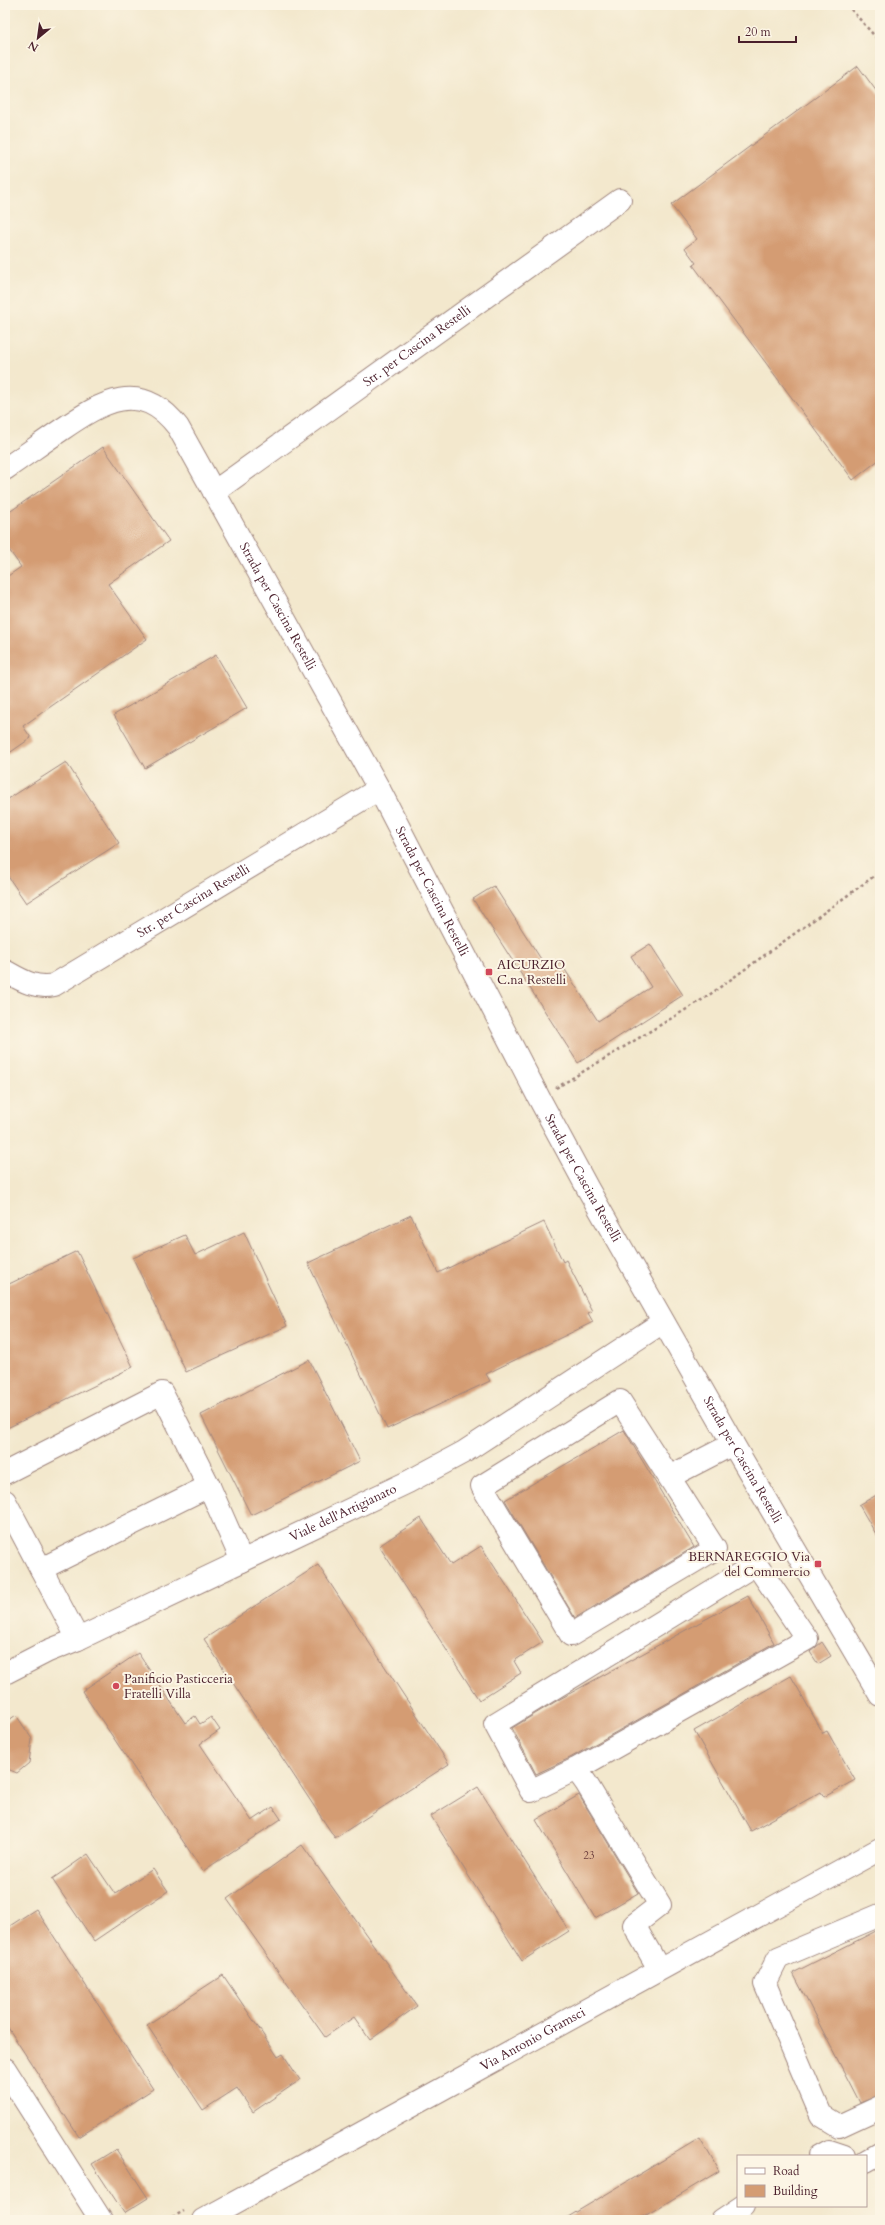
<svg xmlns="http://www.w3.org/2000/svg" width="885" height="2225" font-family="Cardo,serif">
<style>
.building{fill:#d49c73}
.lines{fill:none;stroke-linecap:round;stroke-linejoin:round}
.minor-casing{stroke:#9e847c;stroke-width:24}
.path{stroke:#9e847c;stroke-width:2.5;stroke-dasharray:3 3;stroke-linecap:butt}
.minor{stroke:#fff;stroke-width:22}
.poi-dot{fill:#d1495b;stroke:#fcf5e5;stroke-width:1.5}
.labels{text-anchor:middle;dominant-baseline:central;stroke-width:4;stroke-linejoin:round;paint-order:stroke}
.number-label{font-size:11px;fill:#6c3e3d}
.street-label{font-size:13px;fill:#4a1f2b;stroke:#fcf5e5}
.poi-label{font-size:13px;fill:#4a1f2b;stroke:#fcf5e5;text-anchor:start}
</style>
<rect width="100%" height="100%" fill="#fcf5e5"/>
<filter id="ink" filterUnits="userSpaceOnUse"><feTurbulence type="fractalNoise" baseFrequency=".025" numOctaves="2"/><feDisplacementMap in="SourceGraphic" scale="8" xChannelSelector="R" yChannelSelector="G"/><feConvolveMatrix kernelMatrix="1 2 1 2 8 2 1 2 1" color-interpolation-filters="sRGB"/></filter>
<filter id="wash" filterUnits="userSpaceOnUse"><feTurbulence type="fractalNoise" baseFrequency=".012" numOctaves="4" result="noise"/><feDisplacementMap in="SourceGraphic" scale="16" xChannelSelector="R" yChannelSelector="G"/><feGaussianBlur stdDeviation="0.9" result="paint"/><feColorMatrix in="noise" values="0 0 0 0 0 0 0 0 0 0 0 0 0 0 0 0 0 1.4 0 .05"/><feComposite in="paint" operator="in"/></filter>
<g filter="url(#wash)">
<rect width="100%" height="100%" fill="#f3e8cd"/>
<g id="blocks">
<path class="building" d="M858,66l22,30v363l-27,21 -160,-215 3,-2 -11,-15 12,-9 -26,-34z
M103,447l66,94 -61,43 39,55 -124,87 8,12 -26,18v-178l16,-11 -16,-23v-29z
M216,655l31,53 -102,60 -31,-53z
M66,762l53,81 -93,60 -21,-31v-71z
M494,886l54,84 12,-8 38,59 53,-34 -20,-31 19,-12 33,51 -105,68 -105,-164z
M411,1215l27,58 106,-51 19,40 3,-2 26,51 -4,2 5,9 -107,52 4,7 -103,48 -79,-166z
M244,1232l43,94 -101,46 -53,-114 52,-23 10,20z
M77,1251l56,116 -128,62v-143z
M309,1360l51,101 -109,54 -50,-100z
M624,1430l70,117 -119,71 -70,-118z
M880,1493v48l-21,-36z
M421,1518l30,47 30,-19 62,96 -29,19 7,12 -42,27 -100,-154z
M318,1565l131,199 -114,74 -131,-199z
M748,1596l26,47 -204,115 -34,16 -24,-46 46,-28z
M822,1642l9,14 -13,8 -8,-12z
M138,1653l47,70 10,-7 5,8 11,-7 9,13 -20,14 52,77 21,-14 8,12 -78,52 -121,-180z
M791,1676l32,57 4,-2 28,49 -31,17 -3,-5 -70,39 -57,-100z
M16,1715l16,24 -3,24 -12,10 -12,-5v-45z
M478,1787l91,144 -47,30 -91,-145z
M579,1795l59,98 -43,25 -59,-98z
M302,1845l115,161 -47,34 -16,-23 -29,20 -98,-138z
M88,1854l27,40 38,-25 15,22 -74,50 -42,-62z
M36,1909l117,180 -74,48 -74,-114v-94z
M880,1929v166l-20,8 -67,-130z
M223,1975l55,82 5,-3 17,26 -47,32 -16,-24 -34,22 -56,-85z
M700,2138l19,33 -81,49h-75z
M116,2149l32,49 -24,15 -32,-49z"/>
</g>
</g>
<g filter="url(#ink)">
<use href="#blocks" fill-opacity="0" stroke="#9e847c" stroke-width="1"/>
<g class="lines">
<defs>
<g id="minor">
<path id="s1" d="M5,469c19,-13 37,-26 56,-39 41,-28 79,-52 117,-3l201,362 160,309 49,91 145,255 147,251"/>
<path id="s2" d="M214,492l406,-292"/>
<path id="s3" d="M5,971c16,9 30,18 49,14l325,-196"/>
<path d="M5,1473l157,-80 47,93 33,75"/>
<path d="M669,1477l-49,-76 -138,85 89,149 144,-86 -46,-72 64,-33"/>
<path d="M5,1501l73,138"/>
<path d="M41,1569l168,-83"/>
<path id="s4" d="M5,1673l43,-22 30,-12 330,-157 56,-30 199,-130"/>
<path d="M576,1769l231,-130 -51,-75 -261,160 36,67 45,-22 10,14 74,122 -26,20 25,44"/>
<path d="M880,1915l-102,43 -13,26 56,131 18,11 41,-19"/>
<path d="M5,2069l96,151"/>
<path d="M820,2156l9,-5 15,5"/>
<path d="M866,2161l14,-8"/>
<path id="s5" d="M203,2220l677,-371"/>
<path d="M722,2220l21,-14"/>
</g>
</defs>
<use href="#minor" class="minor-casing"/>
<path class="path" d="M847,5l33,37
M556,1088l149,-90 175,-126
M167,2220l17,-9"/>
<use href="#minor" class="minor"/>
</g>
</g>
<g class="poi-dot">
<rect x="485" y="968" width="8" height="8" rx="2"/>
<rect x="814" y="1560" width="8" height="8" rx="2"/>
<circle cx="116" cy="1686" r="4"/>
</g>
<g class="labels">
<g class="number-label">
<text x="589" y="1855">23</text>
</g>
<g class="street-label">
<text stroke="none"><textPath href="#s2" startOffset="250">Str. per Cascina Restelli</textPath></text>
<text stroke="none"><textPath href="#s1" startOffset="408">Strada per Cascina Restelli</textPath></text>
<text stroke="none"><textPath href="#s1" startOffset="732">Strada per Cascina Restelli</textPath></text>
<text stroke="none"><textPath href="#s3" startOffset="215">Str. per Cascina Restelli</textPath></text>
<text stroke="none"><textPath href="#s1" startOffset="1056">Strada per Cascina Restelli</textPath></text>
<text stroke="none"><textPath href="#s1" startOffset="1380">Strada per Cascina Restelli</textPath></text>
<text stroke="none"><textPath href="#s4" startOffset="374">Viale dell'Artigianato</textPath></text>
<text stroke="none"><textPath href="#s5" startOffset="376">Via Antonio Gramsci</textPath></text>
</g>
<g class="poi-label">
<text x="497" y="965">AICURZIO<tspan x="497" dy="15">C.na Restelli</tspan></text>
<text x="810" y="1557" text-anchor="end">BERNAREGGIO Via<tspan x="810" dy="15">del Commercio</tspan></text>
<text x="124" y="1679">Panificio Pasticceria<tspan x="124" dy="15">Fratelli Villa</tspan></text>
</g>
</g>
<rect width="885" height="2225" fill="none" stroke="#fcf5e5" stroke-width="20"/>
<rect x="737" y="2155" width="130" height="52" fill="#fcf5e5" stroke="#b59f9b"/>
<rect x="745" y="2168" width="20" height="6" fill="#ffffff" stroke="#b59f9b"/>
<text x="773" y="2175" font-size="12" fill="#4a1f2b">Road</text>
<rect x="745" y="2185" width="20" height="12" fill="#d49c73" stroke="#b59f9b"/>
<text x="773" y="2195" font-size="12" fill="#4a1f2b">Building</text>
<g transform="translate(38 38) rotate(209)" stroke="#fcf5e5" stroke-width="3" paint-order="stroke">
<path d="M0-3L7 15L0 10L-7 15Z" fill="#4a1f2b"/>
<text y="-6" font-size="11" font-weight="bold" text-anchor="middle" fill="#4a1f2b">N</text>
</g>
<path d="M739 36v6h57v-6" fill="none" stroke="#4a1f2b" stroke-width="2"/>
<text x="745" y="36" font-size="12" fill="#4a1f2b" stroke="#fcf5e5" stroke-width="3" paint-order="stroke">20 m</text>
</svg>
